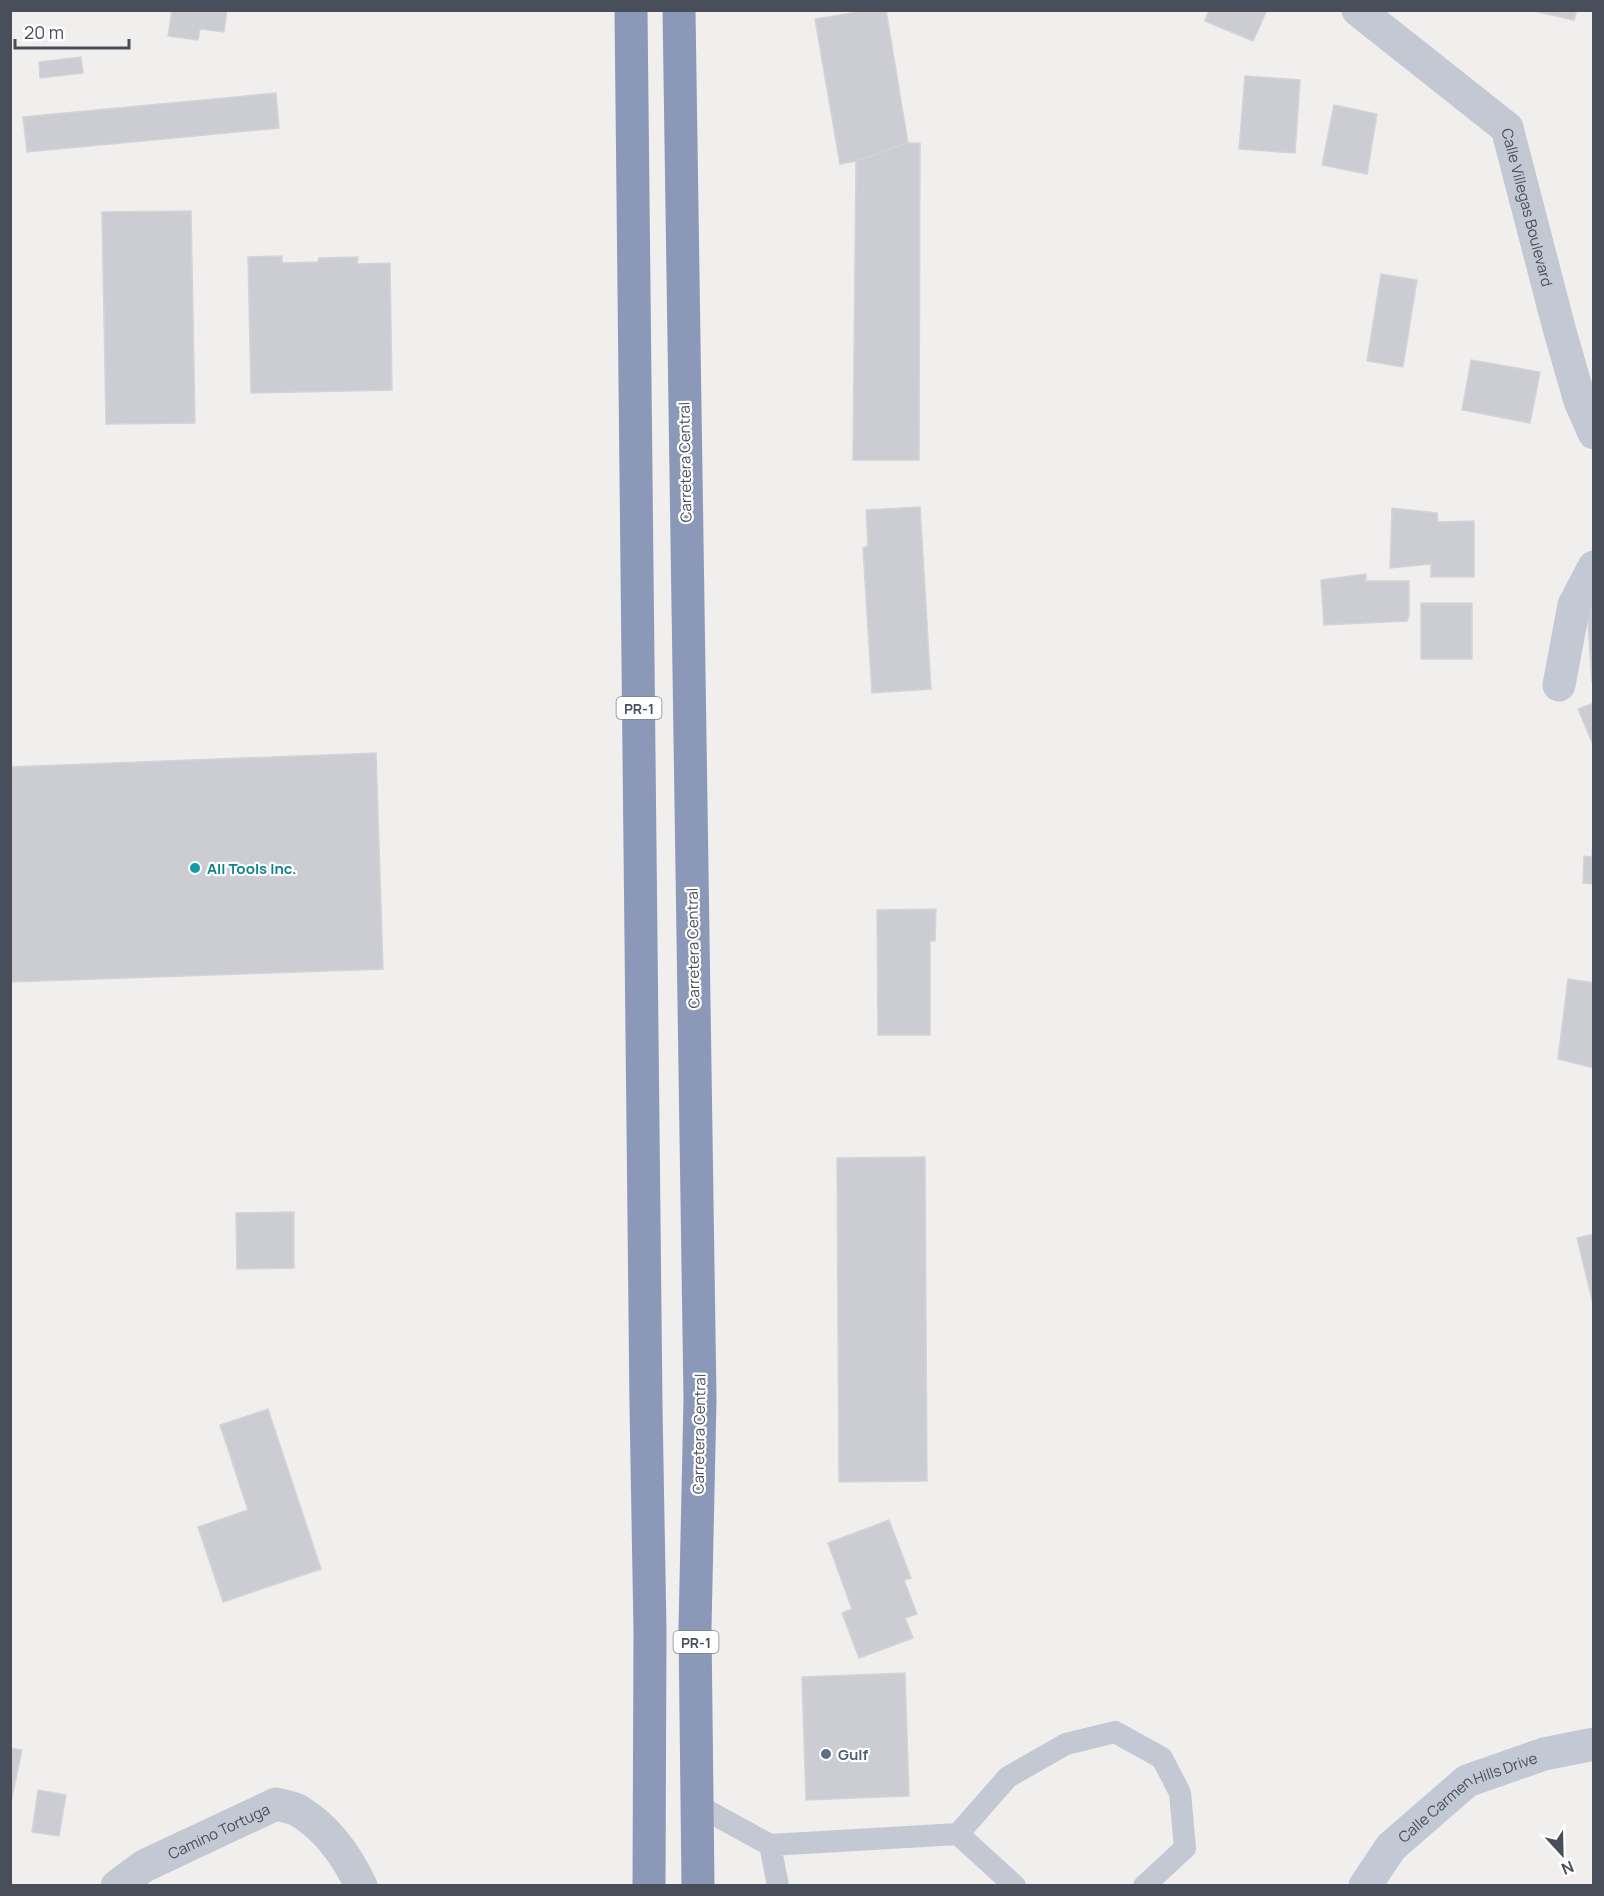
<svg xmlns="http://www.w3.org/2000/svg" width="1604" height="1896" font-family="Manrope,sans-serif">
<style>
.building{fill:#cccdd2;stroke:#d3d3d9;stroke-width:1.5}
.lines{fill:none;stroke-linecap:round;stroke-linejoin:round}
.lane{stroke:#c3c8d2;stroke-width:22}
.street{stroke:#c3c8d2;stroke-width:33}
.secondary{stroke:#c3c8d5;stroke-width:33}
.highway{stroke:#8b98b8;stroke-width:33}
.culture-dot{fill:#0f9aa8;stroke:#fff;stroke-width:2}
.service-dot{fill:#5c6f8a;stroke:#fff;stroke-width:2}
.labels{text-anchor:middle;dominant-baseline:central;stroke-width:4.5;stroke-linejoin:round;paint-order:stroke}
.shield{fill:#fff;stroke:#7f838c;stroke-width:1.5}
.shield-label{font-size:14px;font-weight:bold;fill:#484e5a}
.street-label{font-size:15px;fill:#484e5a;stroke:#fff}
.culture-label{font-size:15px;font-weight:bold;fill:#0d838f;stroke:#fff;text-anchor:start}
.service-label{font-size:15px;font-weight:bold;fill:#4e5e75;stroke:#fff;text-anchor:start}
</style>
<rect width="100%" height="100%" fill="#f1efee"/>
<path class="building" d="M172,10h55l-3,22 -24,-3 -2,11 -30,-4z
M869,10h17l22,133 -52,18 -16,3 -25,-145z
M1209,10h53l4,2 -13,29 -48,-20z
M1529,10h48l-3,10z
M81,57l2,16 -43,5 -1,-16z
M1245,76l55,4 -5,73 -56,-4z
M276,93l3,35 -252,24 -4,-35z
M1334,105l43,9 -10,60 -45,-9z
M908,143h12l-1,317h-66l3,-299z
M191,211l4,212 -89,1 -4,-212z
M282,256v7l36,-1 1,-4 39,-1 -1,7 33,-1 2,127 -141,3 -3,-136z
M1381,274l36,6 -14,87 -36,-6z
M1471,360l69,12 -10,51 -68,-13z
M920,507l11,182 -59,4 -9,-145 5,-2 -2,-36z
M1392,508l45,5 1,9 36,-1v56h-43v-13l-41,4z
M1366,574v7h43v34l-2,6 -83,4 -3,-45z
M1594,593v89h-2l-6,-88z
M1421,603h51v56h-51z
M1594,703v44l-16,-38z
M376,753l7,216 -373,13v-215z
M1594,822v62l-11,-1 1,-27 8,1z
M936,909l-1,32h-5v94h-52l-1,-125z
M1568,979l26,4v85l-36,-9z
M925,1157l2,324 -88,1 -2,-324z
M294,1212v56l-57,1 -1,-56z
M1594,1234v74l-17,-70z
M268,1409l53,160 -98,33 -25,-75 50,-17 -28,-85z
M889,1520l22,58 -7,2 13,34 -12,4 8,20 -54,20 -17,-45 10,-4 -24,-66z
M905,1673l4,123 -103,4 -4,-123z
M10,1748l12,2 -12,56z
M38,1790l28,5 -7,41 -27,-4z"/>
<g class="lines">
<path class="lane" d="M697,1805l73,40 8,41
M958,1834l57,52
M770,1845l188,-11 50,-57 58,-33 49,-12 47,26 18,35 5,55 -41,38"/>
<g class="street">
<path id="s1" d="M1358,10l149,118 52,200 21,73 14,32"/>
<path d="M1559,685l15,-80 20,-38"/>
<path id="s2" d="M117,1886l27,-20 132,-62c7,2 17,3 23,7 28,17 48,45 62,75"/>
</g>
<path class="secondary" id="s3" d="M1365,1886l26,-39 76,-66 77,-27 50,-10"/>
<path class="highway" d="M631,10l15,1396 4,225 -1,255
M679,10l21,1389 -5,229 3,258"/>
</g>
<circle class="culture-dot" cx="195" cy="868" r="6"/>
<circle class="service-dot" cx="826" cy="1754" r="6"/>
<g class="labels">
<g class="shield">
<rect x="616.5" y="697" width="45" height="22" rx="4.5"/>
<rect x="673.5" y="1631" width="45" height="22" rx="4.5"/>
</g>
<g class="shield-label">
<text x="639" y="708">PR-1</text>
<text x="696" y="1642">PR-1</text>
</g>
<g class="street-label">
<text stroke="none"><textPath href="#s1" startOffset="272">Calle Villegas Boulevard</textPath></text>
<text transform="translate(685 462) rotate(-91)">Carretera Central</text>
<text transform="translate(693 948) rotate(-91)">Carretera Central</text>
<text transform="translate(699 1434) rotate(-89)">Carretera Central</text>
<text stroke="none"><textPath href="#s3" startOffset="140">Calle Carmen Hills Drive</textPath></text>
<text stroke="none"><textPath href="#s2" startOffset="116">Camino Tortuga</textPath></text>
</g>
<g class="culture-label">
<text x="207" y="868">All Tools Inc.</text>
</g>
<g class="service-label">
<text x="838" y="1754">Gulf</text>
</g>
</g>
<rect width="1604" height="1896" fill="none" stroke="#484e5a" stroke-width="24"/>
<g transform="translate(1562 1854) rotate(158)" stroke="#ffffff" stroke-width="4.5" paint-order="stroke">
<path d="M0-4.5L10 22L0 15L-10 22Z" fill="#484e5a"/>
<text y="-9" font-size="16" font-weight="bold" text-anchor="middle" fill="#484e5a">N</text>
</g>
<path d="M15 39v9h114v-9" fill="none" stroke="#484e5a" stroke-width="3"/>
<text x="24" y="39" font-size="18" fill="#484e5a" stroke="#ffffff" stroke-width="4.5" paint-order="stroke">20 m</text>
</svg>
